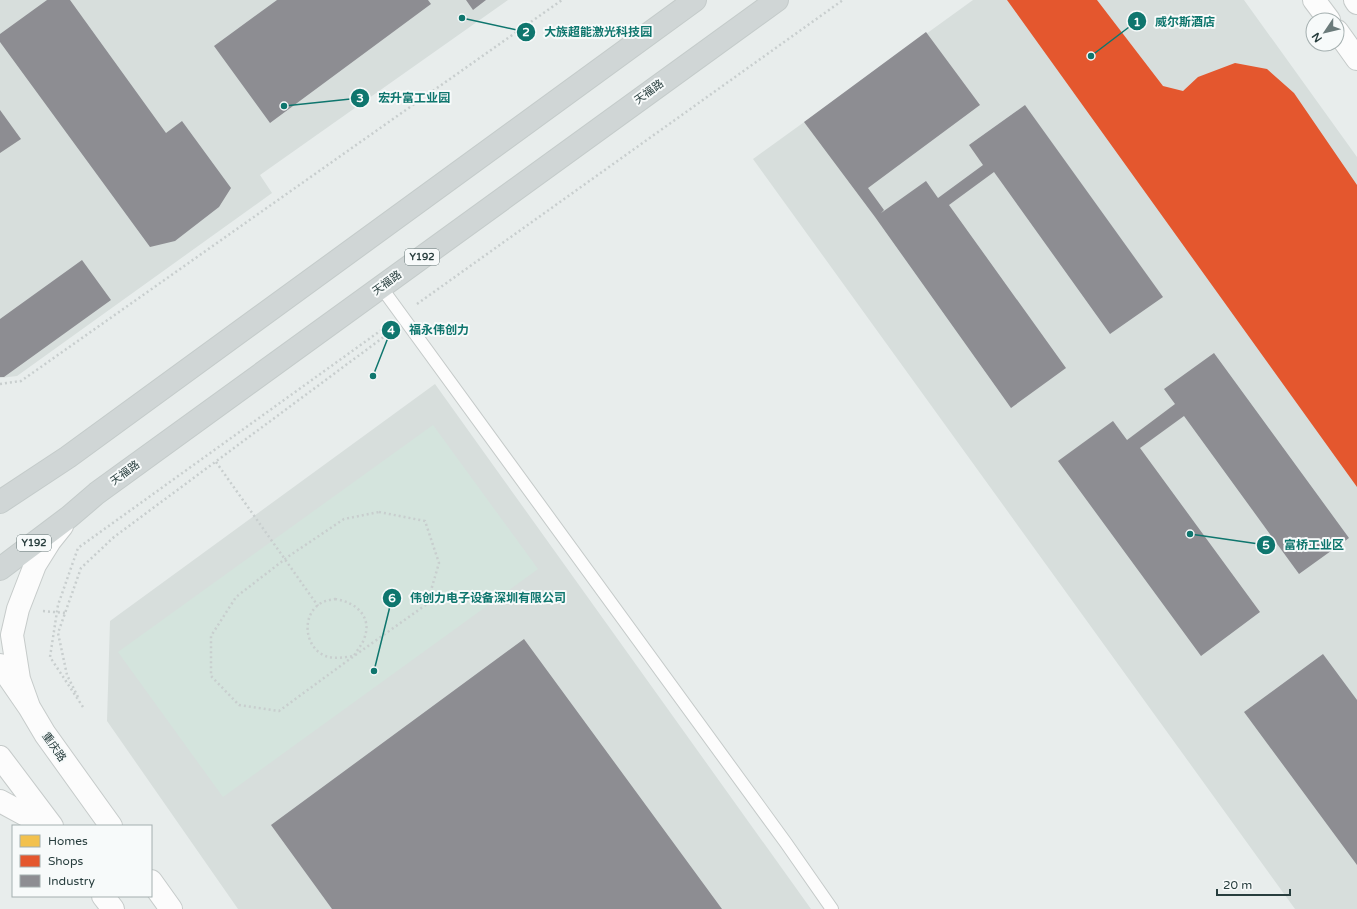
<svg xmlns="http://www.w3.org/2000/svg" width="1357" height="909" font-family="'Varela Round','Noto Sans SC',sans-serif">
<style>
.built{fill:#d7dedc}
.green{fill:#d4e4dd}
.homes{fill:#f2c14e}
.shops{fill:#e4572e}
.industry{fill:#8d8d92}
.lines{fill:none;stroke-linecap:round;stroke-linejoin:round}
.service-casing{stroke:#c5cac9;stroke-width:14}
.tertiary-casing{stroke:#c5cac9;stroke-width:24}
.secondary-casing{stroke:#c6cbca;stroke-width:24}
.primary-casing{stroke:#c4cbca;stroke-width:24}
.path{stroke:#c8cece;stroke-width:2.5;stroke-dasharray:2 3;stroke-linecap:butt}
.service{stroke:#fcfcfc;stroke-width:12}
.tertiary{stroke:#fcfcfc;stroke-width:22}
.secondary{stroke:#fcfcfc;stroke-width:22}
.primary{stroke:#d0d6d6;stroke-width:22}
.labels{text-anchor:middle;dominant-baseline:central;stroke-width:4;stroke-linejoin:round;paint-order:stroke}
.shield{fill:#f7fafa;stroke:#667676;stroke-width:1}
.shield-label{font-size:10px;font-weight:bold;fill:#283e3e}
.street-label{font-size:11px;fill:#283e3e;stroke:#f7fafa}
.leader{fill:none;stroke:#0f766e;stroke-width:1.5}
.callout-dot{fill:#0f766e;stroke:#f7fafa;stroke-width:1.5}
.mark-label{font-size:12px;text-anchor:middle;font-weight:bold;fill:#fff}
.callout-label{font-size:12px;text-anchor:middle;font-weight:bold;fill:#0f766e;stroke:#f7fafa;stroke-width:4;stroke-linejoin:round;paint-order:stroke}
</style>
<rect width="100%" height="100%" fill="#e8edec"/>
<path class="built" d="M0,0h508l-248,175 12,18 -255,183 -17,2z
M973,0h271l113,157v752h-62l-542,-750z
M435,384l376,525h-573l-131,-188 3,-100z"/>
<path class="green" d="M433,425l105,144 -315,228 -105,-145z"/>
<path class="homes" d="M1013,0h78l83,118 -2,3 -7,-10 -28,21 -14,25z"/>
<path class="shops" d="M1007,0h90l66,86 20,5 15,-14 37,-14 32,6 27,24 63,92v302z"/>
<path class="industry" d="M47,0h23l96,133 16,-12 49,67 -12,19 -44,34 -25,6 -150,-205v-8z
M277,0h151l3,4 -161,119 -56,-77z
M466,0h20l-13,10z
M926,32l54,73 -112,83 16,22 -3,3 45,-32 12,17 45,-33 -14,-20 56,-40 138,192 -53,37 -116,-162 -45,33 117,163 -55,40 -136,-191 -71,-95z
M0,110l21,29 -21,14z
M82,260l29,40 -107,77h-4v-58z
M1214,353l135,185 -50,36 -115,-158 -44,32 120,164 -59,44 -143,-195 55,-40 14,19 48,-36 -11,-15z
M524,639l198,270h-390l-61,-84z
M1323,654l34,46v165l-113,-153z"/>
<g class="lines">
<defs>
<path id="service" d="M381,287l405,556 46,66"/>
<path id="tertiary" d="M1314,0l15,20
M1355,0l2,3
M1337,31l20,28"/>
<path id="secondary" d="M0,665l29,42 16,27 66,92
M29,707l-10,-28 -7,-44 6,-26 17,-44 15,-24 12,-15
M0,757l52,69
M0,801l46,25
M151,881l20,28
M103,896l10,13"/>
<path id="primary" d="M0,502l68,-45 627,-457
M0,569l69,-52 28,-24 680,-493"/>
</defs>
<use href="#service" class="service-casing"/>
<use href="#tertiary" class="tertiary-casing"/>
<use href="#secondary" class="secondary-casing"/>
<use href="#primary" class="primary-casing"/>
<path class="path" d="M417,304l426,-304
M0,384l21,-3 541,-381
M216,462l102,144
M379,512l46,9 14,42 -12,41 -73,52 -75,55 -40,-6 -28,-29v-40l25,-39 53,-41 55,-37z
M335,599c21,3 38,18 29,40 -2,6 -7,11 -10,17 -10,1 -21,4 -31,-1 -18,-10 -21,-37 -5,-50 5,-4 11,-5 17,-6z
M43,611l22,2
M78,697l-11,-22 -9,-42 23,-65 33,-31 271,-201
M83,707l-33,-50 8,-52 20,-57 309,-222"/>
<use href="#service" class="service"/>
<use href="#tertiary" class="tertiary"/>
<use href="#secondary" class="secondary"/>
<use href="#primary" class="primary"/>
</g>
<g class="labels">
<g class="shield">
<rect x="405" y="249" width="34" height="16" rx="3"/>
<rect x="17" y="535" width="34" height="16" rx="3"/>
</g>
<g class="shield-label">
<text x="422" y="257">Y192</text>
<text x="34" y="543">Y192</text>
</g>
<g class="street-label">
<text transform="translate(649 92) rotate(-36)">天福路</text>
<text transform="translate(387 283) rotate(-36)">天福路</text>
<text transform="translate(125 473) rotate(-36)">天福路</text>
<text transform="translate(54 747) rotate(55)">重庆路</text>
</g>
</g>
<path class="leader" d="M1091 56L1137 21M462 18L526 32M284 106L360 98M373 376L391 330M1190 534L1266 545M374 671L392 598"/>
<g class="callout-dot">
<circle cx="1091" cy="56" r="4"/>
<circle cx="462" cy="18" r="4"/>
<circle cx="284" cy="106" r="4"/>
<circle cx="373" cy="376" r="4"/>
<circle cx="1190" cy="534" r="4"/>
<circle cx="374" cy="671" r="4"/>
<circle cx="1137" cy="21" r="10"/>
<circle cx="526" cy="32" r="10"/>
<circle cx="360" cy="98" r="10"/>
<circle cx="391" cy="330" r="10"/>
<circle cx="1266" cy="545" r="10"/>
<circle cx="392" cy="598" r="10"/>
</g>
<g class="mark-label">
<text x="1137" y="26">1</text>
<text x="526" y="36">2</text>
<text x="360" y="102">3</text>
<text x="391" y="334">4</text>
<text x="1266" y="549">5</text>
<text x="392" y="602">6</text>
</g>
<g class="callout-label">
<text x="1185" y="26">威尔斯酒店</text>
<text x="598" y="36">大族超能激光科技园</text>
<text x="414" y="102">宏升富工业园</text>
<text x="439" y="334">福永伟创力</text>
<text x="1314" y="549">富桥工业区</text>
<text x="488" y="602">伟创力电子设备深圳有限公司</text>
</g>
<rect x="12" y="825" width="140" height="72" fill="#f7fafa" stroke="#a4afaf"/>
<rect x="20" y="835" width="20" height="12" fill="#f2c14e" stroke="#a4afaf"/>
<text x="48" y="845" font-size="12" fill="#283e3e">Homes</text>
<rect x="20" y="855" width="20" height="12" fill="#e4572e" stroke="#a4afaf"/>
<text x="48" y="865" font-size="12" fill="#283e3e">Shops</text>
<rect x="20" y="875" width="20" height="12" fill="#8d8d92" stroke="#a4afaf"/>
<text x="48" y="885" font-size="12" fill="#283e3e">Industry</text>
<g transform="translate(1325 32) rotate(235)"><circle r="19" fill="#f7fafa" stroke="#a4afaf"/>
<path d="M0-3L7 15L0 10L-7 15Z" fill="#6b7b7b"/>
<text y="-6" font-size="11" font-weight="bold" text-anchor="middle" fill="#283e3e">N</text>
</g>
<path d="M1217 889v6h73v-6" fill="none" stroke="#283e3e" stroke-width="2"/>
<text x="1223" y="889" font-size="12" fill="#283e3e" stroke="#f7fafa" stroke-width="3" paint-order="stroke">20 m</text>
</svg>
